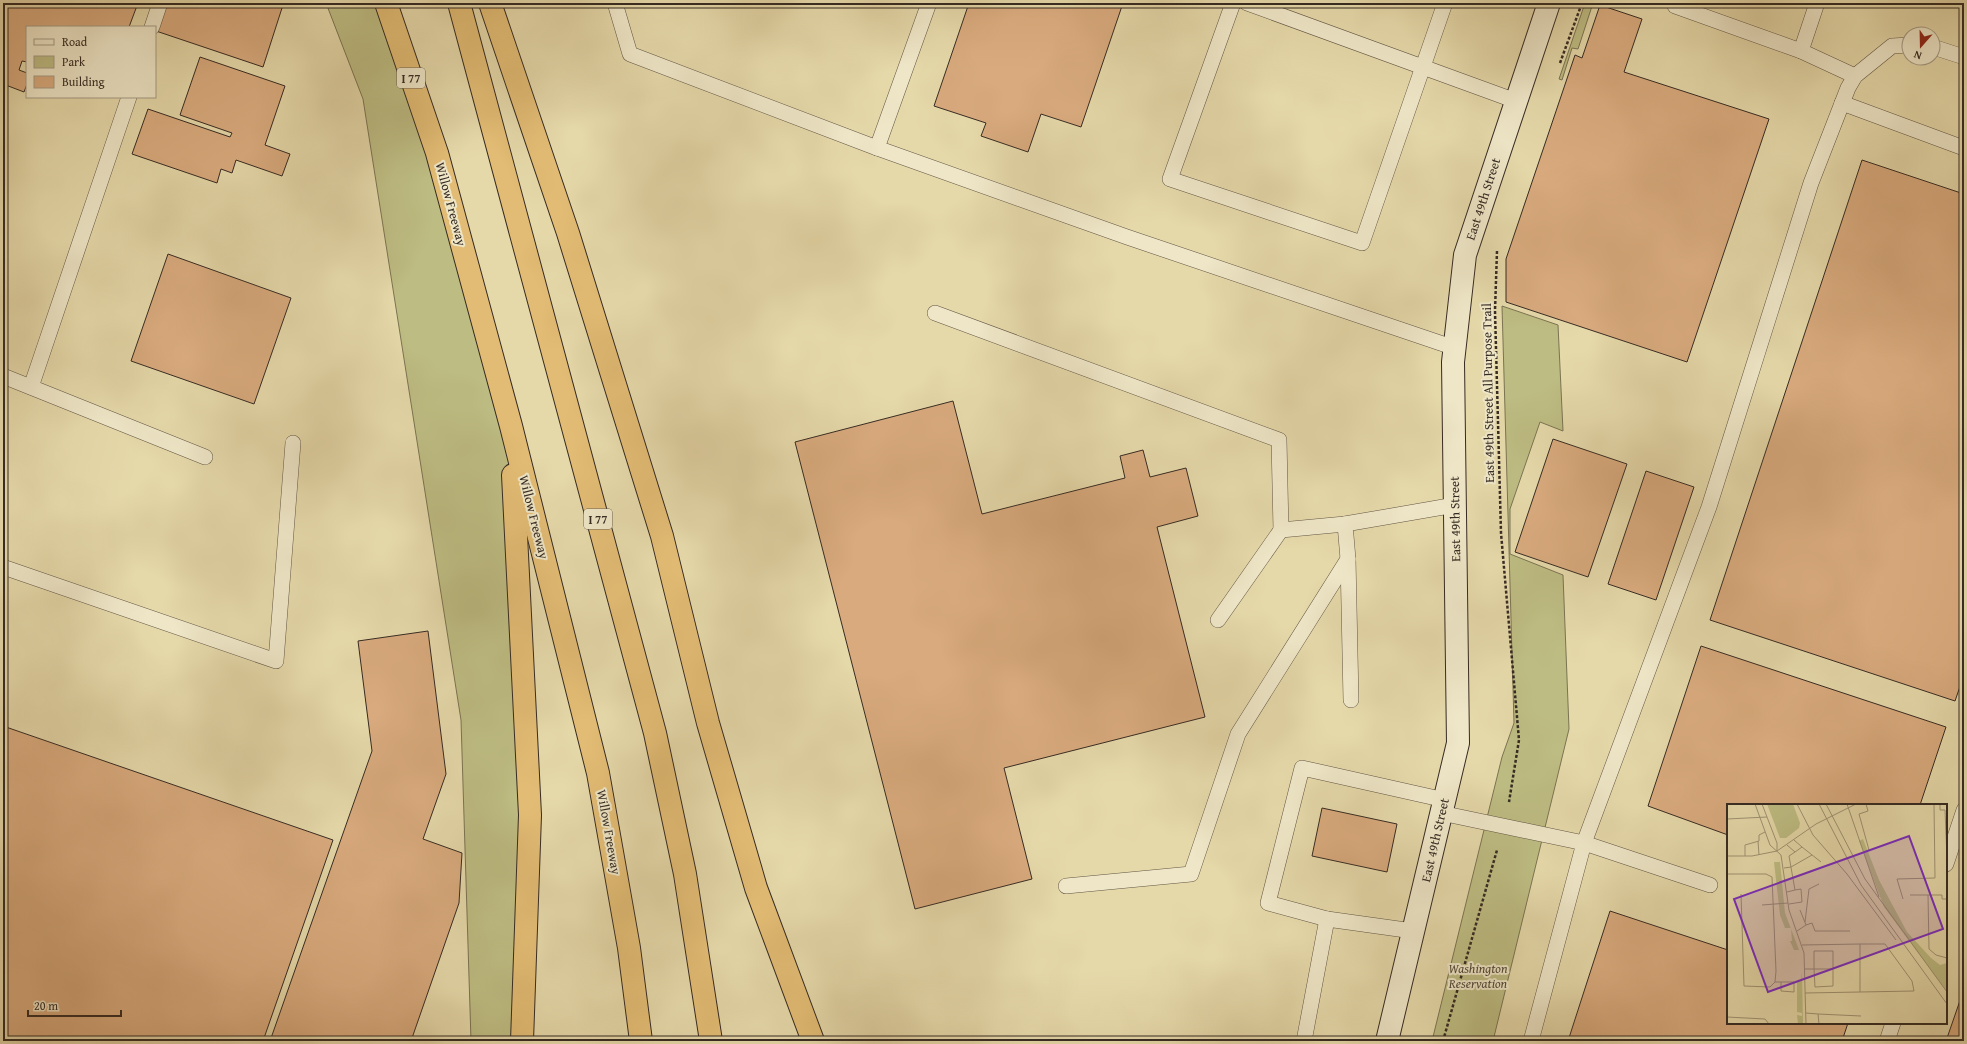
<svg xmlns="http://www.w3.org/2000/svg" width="1967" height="1044" font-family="'Gentium Book Plus',serif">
	<rect width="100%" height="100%" fill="#e5d8a9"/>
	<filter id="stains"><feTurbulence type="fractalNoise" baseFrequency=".005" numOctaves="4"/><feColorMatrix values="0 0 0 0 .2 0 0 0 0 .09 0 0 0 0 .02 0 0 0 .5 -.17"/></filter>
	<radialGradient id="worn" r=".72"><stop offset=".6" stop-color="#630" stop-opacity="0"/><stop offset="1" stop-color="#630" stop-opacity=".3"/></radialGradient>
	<!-- green -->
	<g fill="#bdbc82" stroke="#7a7452">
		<polygon points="326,3 386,3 511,426 530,815 522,1041 471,1041 461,720 363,99"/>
		<polygon points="1585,3 1593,3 1578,49 1572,48 1562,80 1559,79"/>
		<polygon points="1502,306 1558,325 1563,431 1540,422 1510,509 1510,554 1563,575 1569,729 1493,1041 1432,1041 1502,757 1514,723"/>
	</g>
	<!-- building -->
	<g fill="#d8aa7d" stroke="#362b23">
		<polygon points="3,3 138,3 129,27 27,27 27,62 22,61 19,70 27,73 27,84 24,92 3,84"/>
		<polygon points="165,3 267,3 282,8 263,67 156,31"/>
		<polygon points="969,3 1123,3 1081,127 1041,114 1028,152 981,136 986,123 934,106"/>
		<polygon points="1600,5 1642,19 1624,72 1769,119 1687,362 1506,302 1506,259 1575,55 1582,58"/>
		<polygon points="200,57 285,86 265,145 290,154 282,176 236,160 232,173 221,169 217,183 132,154 148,109 230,137 232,133 180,115"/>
		<polygon points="1862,160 1964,194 1964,675 1955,701 1710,620"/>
		<polygon points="168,254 291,298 254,404 131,361"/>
		<polygon points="953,401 982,514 1125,478 1120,456 1143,450 1150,477 1186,468 1198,516 1157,527 1205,717 1004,768 1032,879 915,909 795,442"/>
		<polygon points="1553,439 1627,464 1588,577 1515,552"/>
		<polygon points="1646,471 1694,487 1656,600 1608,584"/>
		<polygon points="428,631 446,774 423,839 462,853 459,903 411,1041 270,1041 372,751 358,641"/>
		<polygon points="1701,646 1946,727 1920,805 1728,805 1728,835 1648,806"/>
		<polygon points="3,726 333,840 263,1041 3,1041"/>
		<polygon points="1322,808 1397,824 1387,872 1312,856"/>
		<polygon points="1610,911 1728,950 1728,1023 1848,1023 1842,1041 1568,1041"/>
		<polygon points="1964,989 1964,1041 1946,1041"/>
	</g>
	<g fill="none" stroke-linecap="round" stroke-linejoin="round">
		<defs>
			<g id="lane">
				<polyline points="615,3 630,54 877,148"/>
				<polyline points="929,3 877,148 1127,237 1455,348"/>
				<polyline points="1233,3 1170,179 1362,243 1445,3"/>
				<polyline points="1247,3 1516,101"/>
				<polyline points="1676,3 1675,6 1801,51 1855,76"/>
				<polyline points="152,27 160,3"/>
				<polyline points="1933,47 1964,57"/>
				<polyline points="1801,51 1817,3"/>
				<polyline points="1842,103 1961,147"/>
				<polyline points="935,313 1279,440 1281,530 1345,524"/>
				<polyline points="3,376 205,457"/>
				<polyline points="31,387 129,97"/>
				<polyline points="3,567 276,661 293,443"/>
				<polyline points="1218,620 1281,530"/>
				<polyline points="1351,700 1348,559 1345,524 1455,505"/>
				<polyline points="1441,813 1584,843 1710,885"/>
				<polyline points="1946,864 1964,810"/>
				<polyline points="1066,886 1191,874 1238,734 1348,559"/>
				<polyline points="1327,919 1268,903 1302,768 1445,800"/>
				<polyline points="1304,1041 1327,919 1413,931"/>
				<polyline points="1531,1041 1584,843 1709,507 1811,183 1848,88 1855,76 1892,46 1909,45"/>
				<polyline points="1887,1041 1893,1023"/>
			</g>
			<polyline id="secondary" points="1387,1041 1458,743 1453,362 1465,255 1549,3"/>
			<g id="highway">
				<polyline points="386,3 437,153 511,426 598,773 629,948 641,1041"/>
				<polyline points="459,3 655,733 685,874 711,1041"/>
				<polyline points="490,3 568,233 662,536 708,723 756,888 813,1041"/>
				<polyline points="513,475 530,815 522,1041"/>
			</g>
		</defs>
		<!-- lane casing -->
		<use href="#lane" stroke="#625644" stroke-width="16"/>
		<!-- secondary casing -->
		<use href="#secondary" stroke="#362b23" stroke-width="24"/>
		<!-- highway casing -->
		<use href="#highway" stroke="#362b23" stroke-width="24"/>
		<!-- path -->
		<g stroke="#362b23" stroke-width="2.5" stroke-dasharray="3 2" stroke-linecap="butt">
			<polyline points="1560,63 1582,3"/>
			<polyline points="1497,251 1495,311 1501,533 1519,740 1509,802"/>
			<polyline points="1443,1041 1497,850"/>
		</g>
		<!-- lane -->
		<use href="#lane" stroke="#eee6c7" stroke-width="15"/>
		<!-- secondary -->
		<use href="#secondary" stroke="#eee6c7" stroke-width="22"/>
		<!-- highway -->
		<use href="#highway" stroke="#e2bc74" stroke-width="22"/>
	</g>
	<g text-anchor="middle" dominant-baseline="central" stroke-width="4" stroke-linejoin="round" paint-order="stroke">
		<!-- shield labels -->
		<g fill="#eee6c7" stroke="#6d6354" stroke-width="1">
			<rect x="397" y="68" width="28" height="20" rx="3"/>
			<rect x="584" y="509" width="28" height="20" rx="3"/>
		</g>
		<g font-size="12" font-weight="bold" fill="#362b23">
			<text x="411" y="78">I 77</text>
			<text x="598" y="519">I 77</text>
		</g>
		<!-- street labels -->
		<g font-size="13" fill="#362b23" stroke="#eee6c7">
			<text transform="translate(1483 199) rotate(-72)">East 49th Street</text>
			<text transform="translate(451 204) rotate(75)">Willow Freeway</text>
			<text transform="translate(1488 393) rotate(-91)">East 49th Street All Purpose Trail</text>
			<text transform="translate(534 517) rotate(76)">Willow Freeway</text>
			<text transform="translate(1455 519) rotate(-91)">East 49th Street</text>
			<text transform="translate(609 832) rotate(80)">Willow Freeway</text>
			<text transform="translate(1435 840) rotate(-77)">East 49th Street</text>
		</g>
		<!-- park labels -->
		<g font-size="13" font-style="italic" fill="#514836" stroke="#eee6c7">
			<text x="1478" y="968">Washington<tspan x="1478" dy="15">Reservation</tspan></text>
		</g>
	</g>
	<!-- overview -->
	<g transform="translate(1727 804)">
		<rect width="220" height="220" fill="#e5d8a9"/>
		<path d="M40,0H66L73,19L72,24L59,34H53ZM136,35L152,76L180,128L204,154L213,161L220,159V188L157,103L132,37ZM47,58H53L58,109L72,146H67L63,137H65L64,124H58L53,111ZM75,168L76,220H71L70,211L75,212V209L70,208V177H74Z" fill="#bdbc82"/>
		<path fill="none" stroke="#9f9373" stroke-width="1" d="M28,0L43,41L54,51L62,106L77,149L79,220M35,0L50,39V47M70,0L86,31L120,70L169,136M92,0L134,81L220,200M99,0L138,75L220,188M120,0L152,93M139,0L141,7L132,10L142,46M213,0V6H218L220,54M0,15L40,13M67,36L75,43L68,48M31,37L32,51M75,43L94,58M0,52H25L50,47L89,20L129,0M18,52V41L32,37V31L38,28M57,64L64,63L85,51M0,70H39L45,73L49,167L48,178L43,183L17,182L14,90M60,88L68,86L62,52L68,48L60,41M183,91H215V95H220M201,91L202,145L209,151L220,154M176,95L170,75L208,74L207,0M62,100L75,98L74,85L68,86M35,101L61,99M78,118L82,85L92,80M79,121L85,119L88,127H123M70,127L79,121L73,106M133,140H158L185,177L187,187L133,188M75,141L133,140V188L78,189M78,165H106V147H87V165L88,183L106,182V165M48,178H67V188L54,187V178M79,209L91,210L92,220M91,210L134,212M0,213L38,215L42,220"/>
		<path fill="#7b2cbf" fill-opacity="0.15" stroke="#7b2cbf" stroke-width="2" d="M182,32L216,125L41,188L7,95Z"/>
		<rect width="220" height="220" fill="none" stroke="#362b23" stroke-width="2"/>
	</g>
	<!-- margin -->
	<rect width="1967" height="1044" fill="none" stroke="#e5d8a9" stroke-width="16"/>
	<rect x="4" y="4" width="1959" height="1036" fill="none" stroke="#362b23" stroke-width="2"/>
	<rect x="8" y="8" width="1951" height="1028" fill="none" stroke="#362b23"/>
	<!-- legend -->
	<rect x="26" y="26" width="130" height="72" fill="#eee6c7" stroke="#a49b85"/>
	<rect x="34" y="39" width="20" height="6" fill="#eee6c7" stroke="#a49b85"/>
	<text x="62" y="46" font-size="12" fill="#362b23">Road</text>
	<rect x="34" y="56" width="20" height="12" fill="#bdbc82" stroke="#a49b85"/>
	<text x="62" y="66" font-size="12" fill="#362b23">Park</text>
	<rect x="34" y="76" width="20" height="12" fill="#d8aa7d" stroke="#a49b85"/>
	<text x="62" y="86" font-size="12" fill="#362b23">Building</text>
	<!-- north arrow -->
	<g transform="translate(1921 46) rotate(200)"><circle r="19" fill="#eee6c7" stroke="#a49b85"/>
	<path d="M0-3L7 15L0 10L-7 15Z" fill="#8f2418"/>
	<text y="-6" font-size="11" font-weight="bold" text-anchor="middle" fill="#362b23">N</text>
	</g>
	<!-- scale -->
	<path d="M28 1010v6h93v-6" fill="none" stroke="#362b23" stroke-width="2"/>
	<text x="34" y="1010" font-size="12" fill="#362b23" stroke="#eee6c7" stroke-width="3" paint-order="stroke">20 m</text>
	<rect width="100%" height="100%" filter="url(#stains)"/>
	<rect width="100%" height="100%" fill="url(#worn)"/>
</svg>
